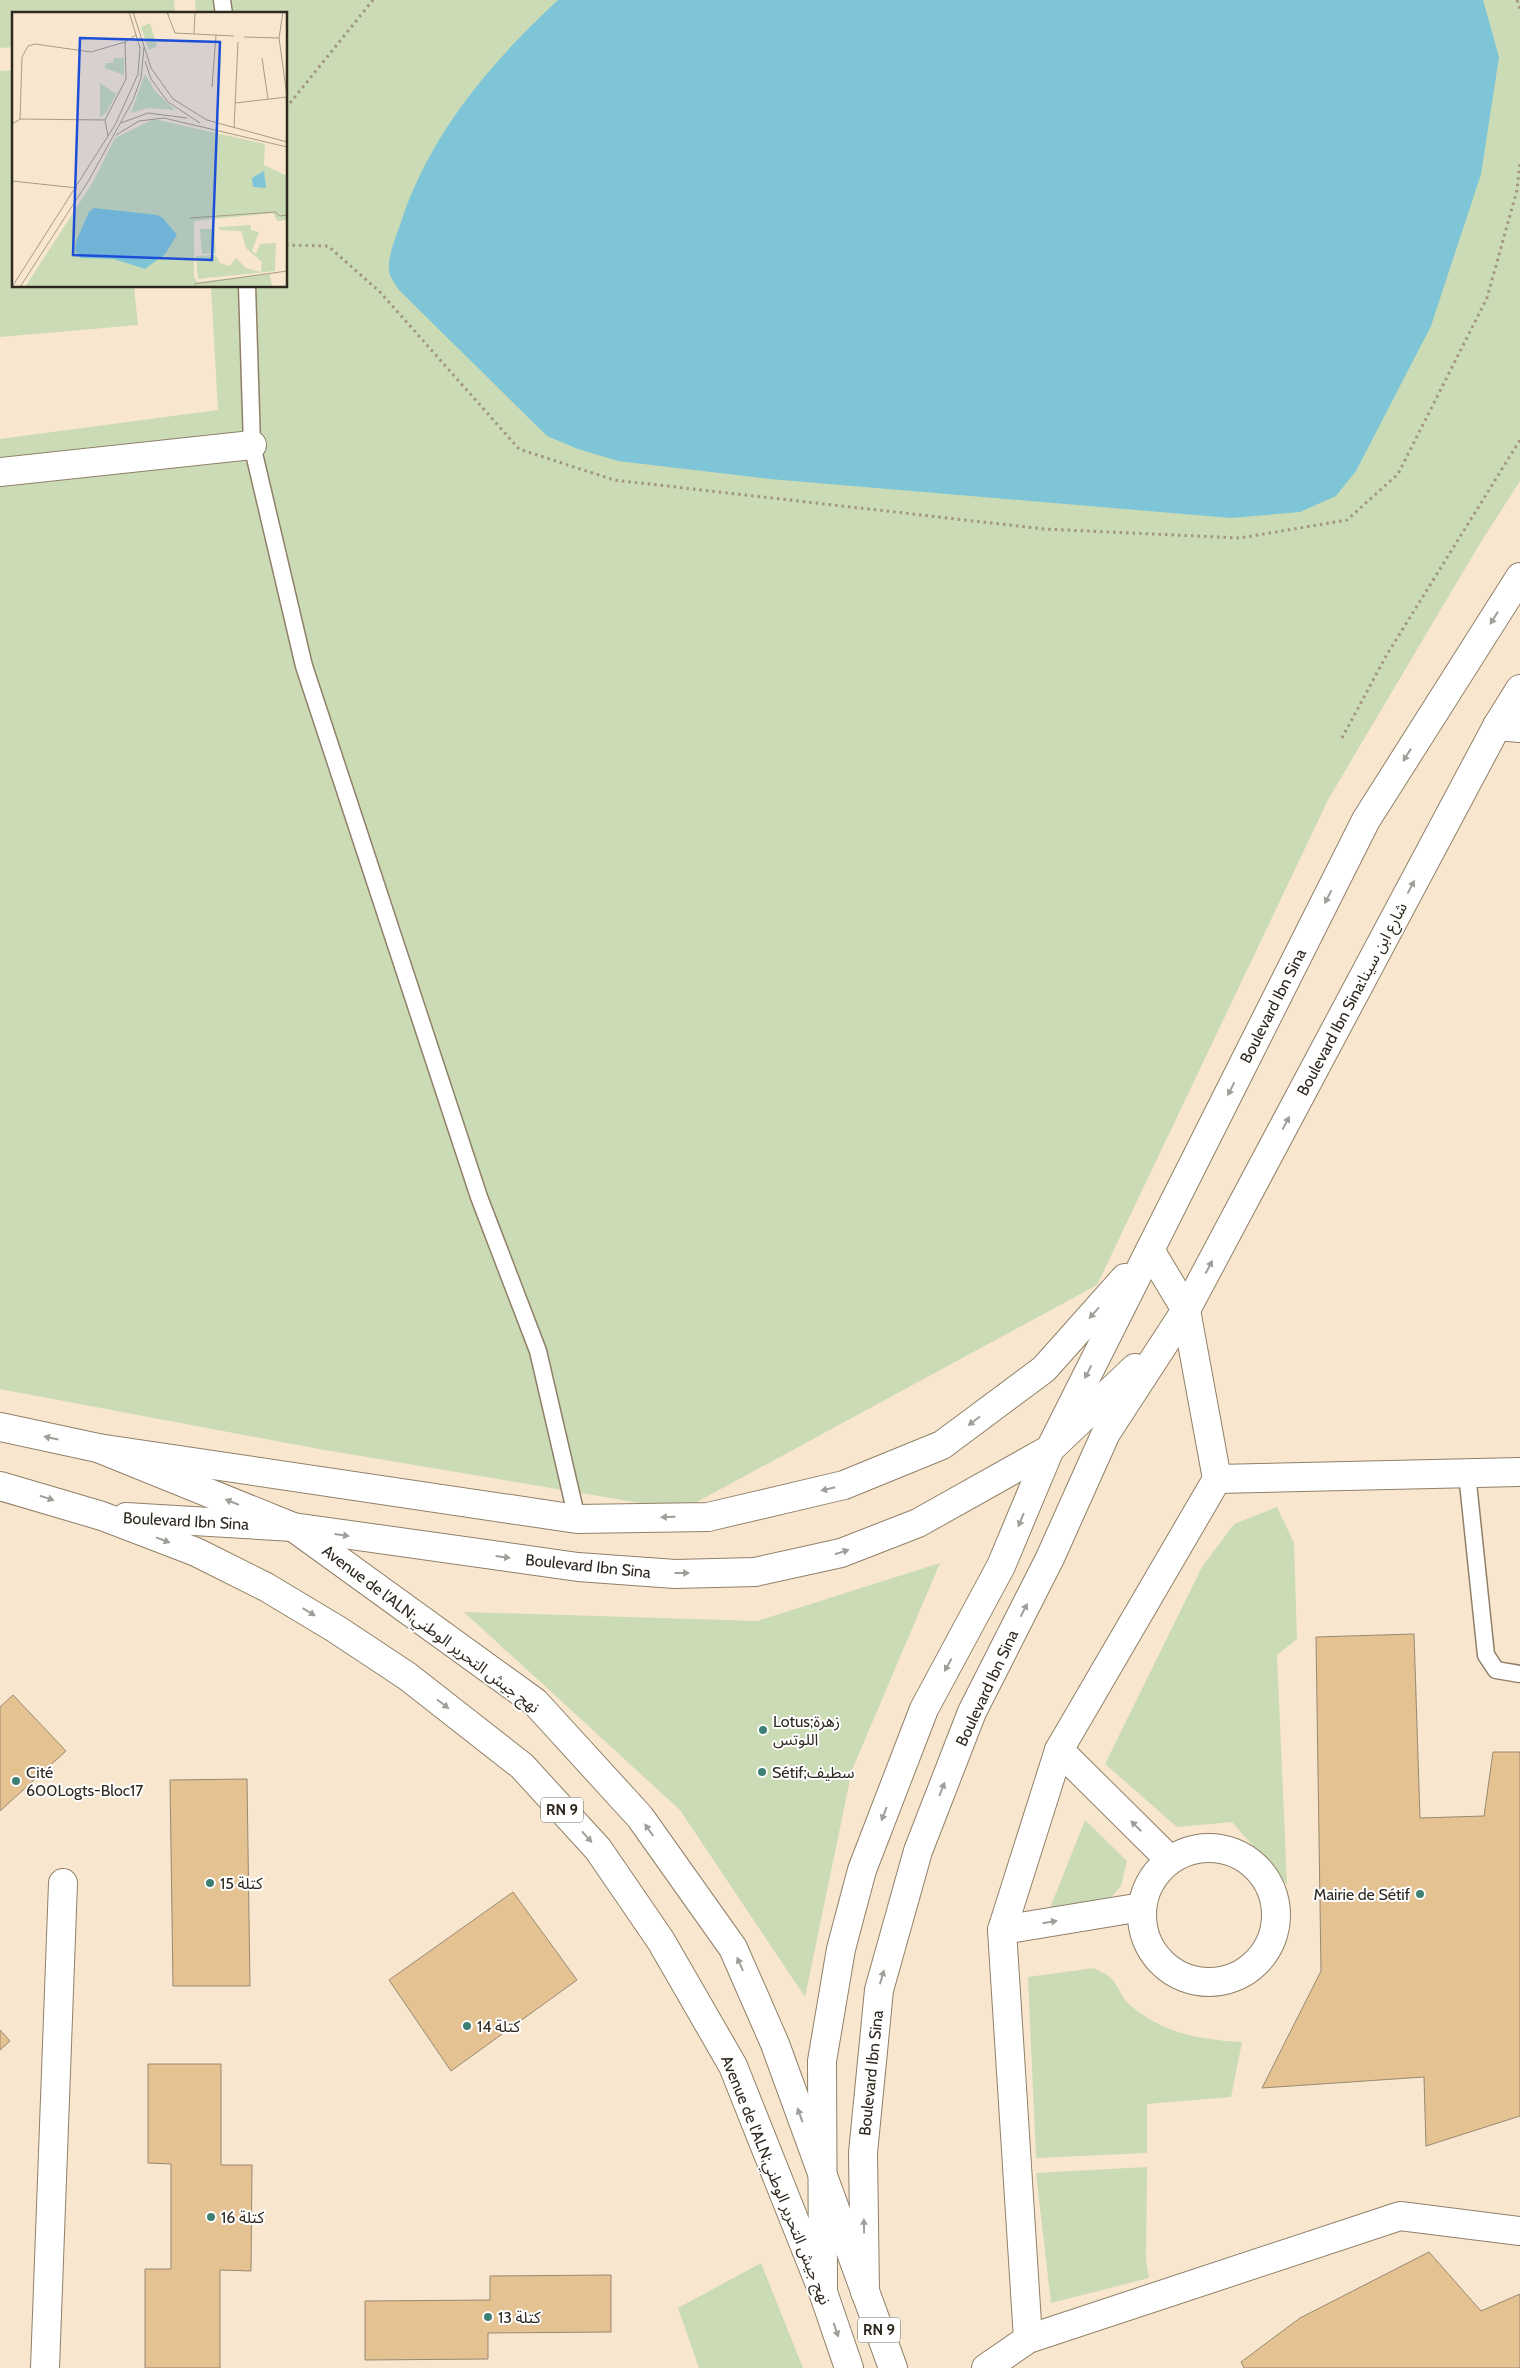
<svg xmlns="http://www.w3.org/2000/svg" width="1520" height="2368" font-family="Cabin,'Noto Sans Arabic',sans-serif">
	<rect width="100%" height="100%" fill="#f8e7ce"/>
	<!-- green -->
	<g fill="#cadbb5">
		<polygon points="0,0 174,0 175,14 14,14 14,47 0,48"/>
		<polygon points="195,0 1520,0 1520,481 1479,545 1329,798 1097,1285 682,1510 319,1449 0,1389 0,439 218,410 211,286 286,286 286,14 196,14"/>
		<polygon points="14,70 14,286 134,286 138,325 0,337 0,71"/>
		<polygon points="1277,1507 1294,1543 1297,1639 1277,1655 1287,1885 1232,1822 1177,1827 1105,1764 1202,1567 1234,1524"/>
		<polygon points="940,1563 852,1770 805,1997 680,1810 464,1612 757,1621"/>
		<polygon points="1085,1820 1127,1861 1121,1886 1107,1902 1048,1913"/>
		<path d="M1094,1968C1099,1971 1107,1974 1111,1978C1118,1985 1121,1996 1128,2003C1160,2033 1201,2040 1242,2042L1231,2097L1147,2104V2153L1036,2158L1028,1977Z"/>
		<polygon points="1147,2167 1146,2259 1149,2278 1051,2303 1036,2173"/>
		<polygon points="761,2263 803,2368 699,2368 678,2308"/>
	</g>
	<!-- water -->
	<path fill="#7ec5d7" d="M558,0H1483L1499,57L1481,174L1431,326L1356,471L1336,496L1300,512L1231,518L770,479L618,461L578,449L547,436L399,290C396,285 389,277 389,270C388,254 396,237 401,222C430,134 490,63 558,0Z"/>
	<!-- building -->
	<g fill="#e4c291" stroke="#998972">
		<polygon points="1414,1634 1420,1818 1484,1816 1493,1752 1520,1752 1520,2116 1426,2146 1424,2077 1262,2088 1321,1971 1316,1637"/>
		<polygon points="13,1695 66,1751 0,1811 0,1707"/>
		<polygon points="247,1779 250,1986 173,1986 170,1780"/>
		<polygon points="513,1892 577,1980 451,2071 389,1980"/>
		<polygon points="0,2030 10,2041 0,2050"/>
		<polygon points="148,2064 221,2064 221,2165 252,2165 251,2271 220,2270 220,2368 145,2368 145,2269 171,2269 171,2164 148,2163"/>
		<polygon points="1429,2252 1481,2311 1520,2294 1520,2368 1244,2368 1241,2362 1300,2318"/>
		<polygon points="611,2275 611,2332 488,2333 488,2359 365,2360 365,2301 490,2300 490,2276"/>
	</g>
	<g fill="none" stroke-linecap="round" stroke-linejoin="round">
		<defs>
			<g id="service">
				<polyline points="222,0 224,14"/>
				<polyline points="247,286 252,445 304,666 479,1197 538,1351 577,1519"/>
				<polyline points="1467,1473 1486,1655 1496,1670 1520,1674"/>
			</g>
			<g id="minor">
				<polyline points="0,472 252,445"/>
				<polyline points="1497,726 1520,728"/>
				<polyline points="1217,1479 1520,1472"/>
				<polyline points="1059,1750 1170,1860"/>
				<circle cx="1209" cy="1915" r="67"/>
				<polyline points="1002,1930 1142,1907"/>
				<polyline points="1028,2339 1002,1930 1059,1750 1217,1479 1186,1310 1150,1250"/>
				<polyline points="45,2368 63,1883"/>
				<polyline points="986,2368 1028,2339 1400,2216 1520,2231"/>
			</g>
			<g id="primary">
				<polyline points="0,1427 98,1448 577,1519 708,1517 844,1485 942,1445 1044,1369 1125,1278"/>
				<polyline points="98,1448 293,1527 535,1702 640,1817 733,1948 775,2044 893,2368"/>
				<polyline points="0,1486 102,1516 196,1552 266,1587 336,1629 407,1676 522,1766 598,1849 661,1941 733,2066 823,2292 849,2368"/>
				<polyline points="126,1517 293,1527 578,1567 675,1574 755,1572 841,1553 918,1523 1050,1449 1135,1368"/>
				<polyline points="823,2292 822,2061 841,1949 862,1870 924,1709 1001,1566 1050,1449 1366,820 1520,577"/>
				<polyline points="865,2292 863,2153 879,1990 918,1851 972,1712 1050,1558 1106,1433 1186,1310 1497,726 1520,689"/>
			</g>
		</defs>
		<!-- service casing -->
		<use href="#service" stroke="#908069" stroke-width="19"/>
		<!-- minor casing -->
		<use href="#minor" stroke="#908069" stroke-width="30"/>
		<!-- primary casing -->
		<use href="#primary" stroke="#908069" stroke-width="30"/>
		<!-- path -->
		<g stroke="#a29583" stroke-width="3" stroke-dasharray="2.5 4" stroke-linecap="butt">
			<polyline points="1517,0 1520,9"/>
			<polyline points="286,108 373,0"/>
			<polyline points="286,245 328,246 380,292 519,449 614,480 1044,529 1240,538 1347,520 1398,474 1487,298 1517,190 1520,162"/>
			<polyline points="1342,738 1386,656 1520,440"/>
		</g>
		<!-- service -->
		<use href="#service" stroke="#fff" stroke-width="16"/>
		<!-- minor -->
		<use href="#minor" stroke="#fff" stroke-width="28"/>
		<!-- primary -->
		<use href="#primary" stroke="#fff" stroke-width="28"/>
	</g>
	<!-- one-way arrows -->
	<defs><path id="oneway-solid" d="M-6-.8H1V-3.2L6.5 0L1 3.2V.8H-6Z" transform="scale(1.25)"/></defs>
	<g fill="#a19e9a">
		<use href="#oneway-solid" transform="translate(1494 618) rotate(122)"/>
		<use href="#oneway-solid" transform="translate(1407 755) rotate(122)"/>
		<use href="#oneway-solid" transform="translate(1411 887) rotate(-62)"/>
		<use href="#oneway-solid" transform="translate(1328 897) rotate(117)"/>
		<use href="#oneway-solid" transform="translate(1231 1089) rotate(117)"/>
		<use href="#oneway-solid" transform="translate(1286 1123) rotate(-62)"/>
		<use href="#oneway-solid" transform="translate(1209 1267) rotate(-62)"/>
		<use href="#oneway-solid" transform="translate(1094 1313) rotate(132)"/>
		<use href="#oneway-solid" transform="translate(1088 1372) rotate(117)"/>
		<use href="#oneway-solid" transform="translate(974 1421) rotate(143)"/>
		<use href="#oneway-solid" transform="translate(51 1438) rotate(-168)"/>
		<use href="#oneway-solid" transform="translate(828 1489) rotate(167)"/>
		<use href="#oneway-solid" transform="translate(47 1498) rotate(17)"/>
		<use href="#oneway-solid" transform="translate(232 1502) rotate(-158)"/>
		<use href="#oneway-solid" transform="translate(668 1517) rotate(179)"/>
		<use href="#oneway-solid" transform="translate(1021 1520) rotate(112)"/>
		<use href="#oneway-solid" transform="translate(342 1535) rotate(8)"/>
		<use href="#oneway-solid" transform="translate(163 1540) rotate(21)"/>
		<use href="#oneway-solid" transform="translate(842 1552) rotate(-18)"/>
		<use href="#oneway-solid" transform="translate(503 1557) rotate(8)"/>
		<use href="#oneway-solid" transform="translate(682 1573)"/>
		<use href="#oneway-solid" transform="translate(1024 1610) rotate(-63)"/>
		<use href="#oneway-solid" transform="translate(309 1612) rotate(31)"/>
		<use href="#oneway-solid" transform="translate(948 1665) rotate(119)"/>
		<use href="#oneway-solid" transform="translate(443 1704) rotate(37)"/>
		<use href="#oneway-solid" transform="translate(942 1789) rotate(-69)"/>
		<use href="#oneway-solid" transform="translate(884 1814) rotate(111)"/>
		<use href="#oneway-solid" transform="translate(1136 1826) rotate(-135)"/>
		<use href="#oneway-solid" transform="translate(649 1830) rotate(-125)"/>
		<use href="#oneway-solid" transform="translate(587 1837) rotate(48)"/>
		<use href="#oneway-solid" transform="translate(1050 1922) rotate(-9)"/>
		<use href="#oneway-solid" transform="translate(740 1964) rotate(-114)"/>
		<use href="#oneway-solid" transform="translate(882 1977) rotate(-74)"/>
		<use href="#oneway-solid" transform="translate(800 2115) rotate(-110)"/>
		<use href="#oneway-solid" transform="translate(864 2226) rotate(-91)"/>
		<use href="#oneway-solid" transform="translate(836 2330) rotate(71)"/>
	</g>
	<!-- markers -->
	<g fill="#3e8174" stroke="#fff" stroke-width="2">
		<circle cx="763" cy="1730" r="5"/>
		<circle cx="762" cy="1772" r="5"/>
		<circle cx="16" cy="1781" r="5"/>
		<circle cx="210" cy="1883" r="5"/>
		<circle cx="1420" cy="1894" r="5"/>
		<circle cx="467" cy="2026" r="5"/>
		<circle cx="211" cy="2217" r="5"/>
		<circle cx="488" cy="2317" r="5"/>
	</g>
	<g text-anchor="middle" dominant-baseline="central" stroke-width="4" stroke-linejoin="round" paint-order="stroke">
		<!-- shield labels -->
		<g fill="#fff" stroke="#6d6862" stroke-width="1">
			<rect x="541" y="1797.5" width="42" height="25" rx="4"/>
			<rect x="858" y="2317.5" width="42" height="25" rx="4"/>
		</g>
		<g font-size="15" font-weight="bold" fill="#2e281e">
			<text x="562" y="1810">RN 9</text>
			<text x="879" y="2330">RN 9</text>
		</g>
		<!-- street labels -->
		<g font-size="16" fill="#2e281e" stroke="#fff">
			<text transform="translate(1352 999) rotate(-62)">Boulevard Ibn Sina:شارع ابن سينا</text>
			<text transform="translate(1273 1006) rotate(-63)">Boulevard Ibn Sina</text>
			<text transform="translate(186 1521) rotate(3)">Boulevard Ibn Sina</text>
			<text transform="translate(588 1566) rotate(6)">Boulevard Ibn Sina</text>
			<text transform="translate(431 1629) rotate(37)">Avenue de l'ALN;نهج جيش التحرير الوطني</text>
			<text transform="translate(987 1688) rotate(-65)">Boulevard Ibn Sina</text>
			<text transform="translate(871 2073) rotate(-84)">Boulevard Ibn Sina</text>
			<text transform="translate(776 2180) rotate(68)">Avenue de l'ALN;نهج جيش التحرير الوطني</text>
		</g>
		<!-- poi labels -->
		<g font-size="16" fill="#2e281e" stroke="#fff" text-anchor="start">
			<text x="773" y="1721">Lotus;زهرة<tspan x="773" dy="18">اللوتس</tspan></text>
			<text x="26" y="1772">Cité<tspan x="26" dy="18">600Logts-Bloc17</tspan></text>
			<text x="772" y="1772">Sétif;سطيف</text>
			<text x="220" y="1883">كتلة 15</text>
			<text x="1410" y="1894" text-anchor="end">Mairie de Sétif</text>
			<text x="477" y="2026">كتلة 14</text>
			<text x="221" y="2217">كتلة 16</text>
			<text x="498" y="2317">كتلة 13</text>
		</g>
	</g>
	<!-- overview -->
	<g transform="translate(12 12)">
		<rect width="275" height="275" fill="#f8e7ce"/>
		<path d="M138,11L145,34L137,38L129,15ZM102,46H112V63L93,56L94,51H101ZM133,62L143,79L163,98L136,96L119,101ZM88,71L104,82L95,100L88,105ZM142,107L253,132L252,153L275,164V208L265,209L261,201L182,209V266L186,270L258,262L260,275H13L81,170L103,126ZM239,213V218L247,220L240,239L244,242L248,232L264,231L263,259L186,267L184,244L204,243L208,251L218,254L224,246L234,256L249,260L250,250L234,236L229,219L207,218V215ZM188,217H202L204,241L190,242Z" fill="#cadbb5"/>
		<path d="M252,159L254,176L241,175L240,166ZM82,196L145,203L151,206L165,223L153,242L133,257L102,247L68,246L63,238L65,227L77,200Z" fill="#7ec5d7"/>
		<path fill="none" stroke="#a79b88" stroke-width="1" d="M117,0L128,36M121,0L139,56L161,87L195,108L275,130M155,0L163,21L222,24M271,0L267,26L275,84M182,22L183,0M232,25L267,26M250,46L256,87M133,49L139,67L156,90L188,111M200,75L204,23M223,91L275,85M8,107L10,45L16,34L23,32L79,40L113,30L124,23M109,111L136,101L175,106M0,112L8,107L93,108M222,116L226,30M104,123L127,109L152,106L275,135M96,124L93,108L114,67L113,30M0,169L65,176M178,206L263,200L268,204L275,203M182,272L275,259M0,275L103,113L126,62L128,35M8,275L77,168L121,88L129,66L132,35"/>
		<path fill="#1d4ed8" fill-opacity="0.15" stroke="#1d4ed8" stroke-width="2.5" d="M68,26L208,30L200,248L61,243Z"/>
		<rect width="275" height="275" fill="none" stroke="#2e281e" stroke-width="2.5"/>
	</g>
</svg>
